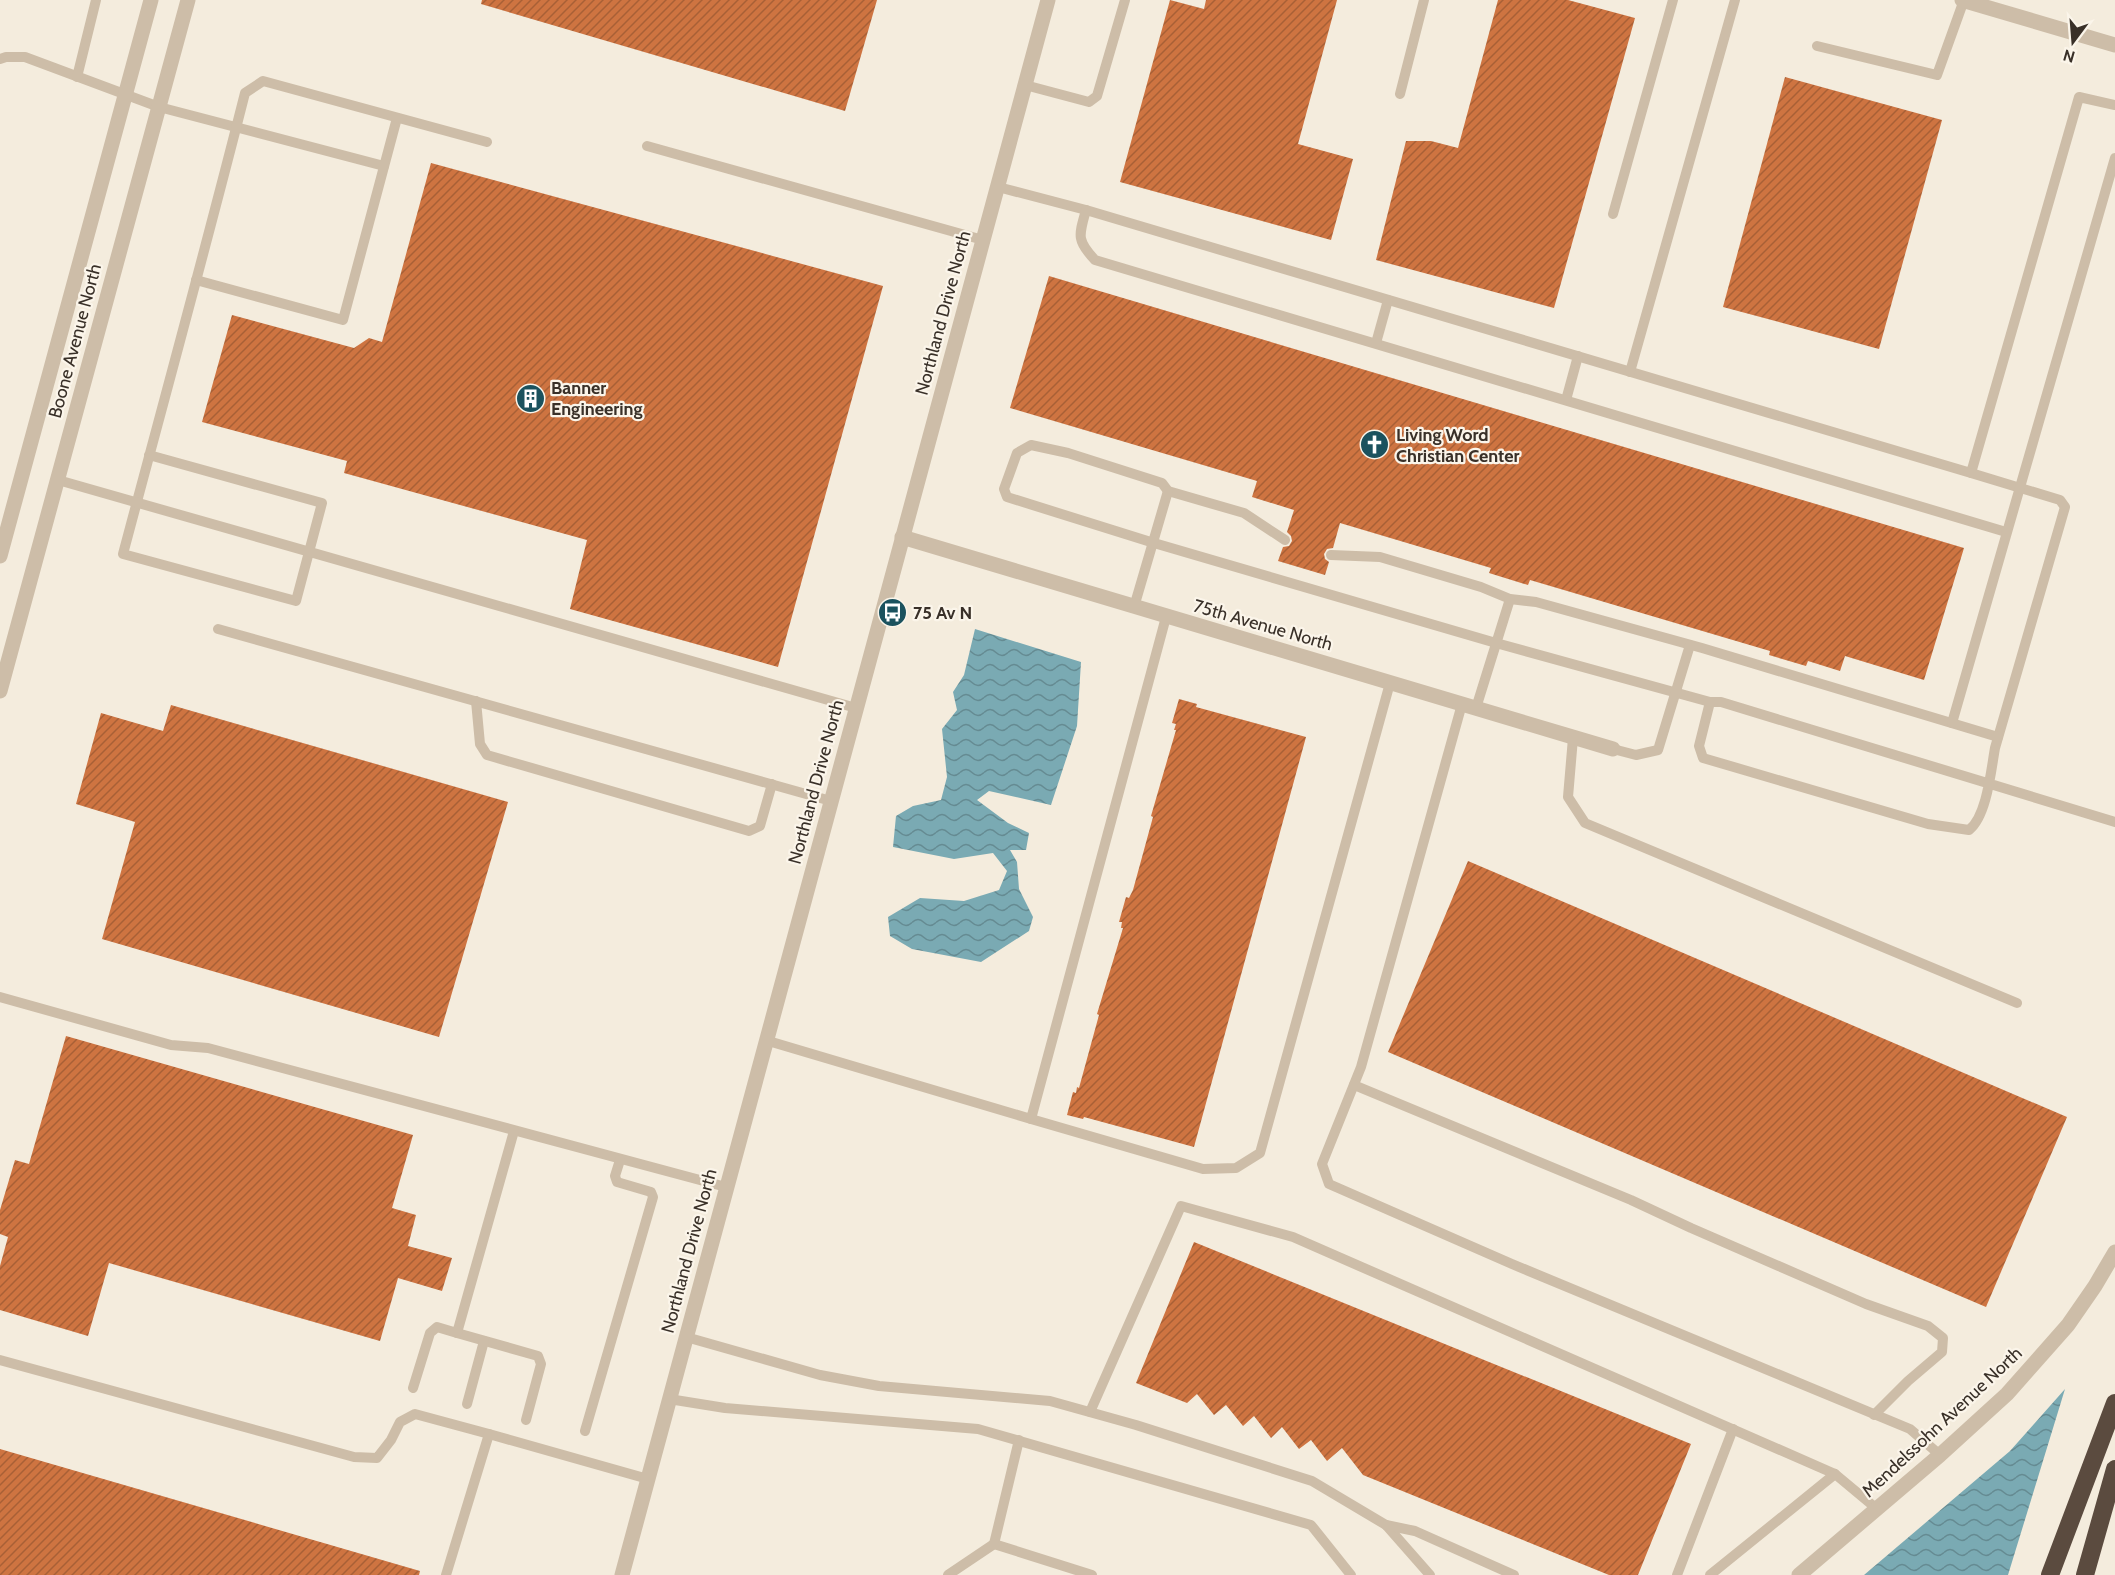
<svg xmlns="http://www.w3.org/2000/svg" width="2115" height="1575" font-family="Cabin,sans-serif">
	<defs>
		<pattern id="water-waves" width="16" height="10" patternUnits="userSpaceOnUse" patternTransform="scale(1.5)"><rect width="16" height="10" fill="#7aaab3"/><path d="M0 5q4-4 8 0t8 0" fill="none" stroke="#658b92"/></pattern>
		<pattern id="building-hatch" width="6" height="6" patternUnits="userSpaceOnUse" patternTransform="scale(1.5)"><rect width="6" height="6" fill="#ce7441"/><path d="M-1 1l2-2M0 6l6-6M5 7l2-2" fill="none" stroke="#a86036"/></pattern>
	</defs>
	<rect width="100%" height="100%" fill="#f4ecdd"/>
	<!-- water -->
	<g fill="url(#water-waves)">
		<polygon points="975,629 1081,662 1077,726 1051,805 989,791 977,800 1008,823 1029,833 1026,850 1010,850 1017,862 1019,889 1033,917 1029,931 981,962 912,949 890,936 888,917 920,898 964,901 999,890 1007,871 993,853 954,859 893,847 896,816 913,806 941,800 947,777 942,729 957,710 953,692 964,675"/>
		<polygon points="2065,1389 2008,1575 1864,1575 2010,1451"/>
	</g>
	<!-- building -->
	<g fill="url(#building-hatch)">
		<polygon points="482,0 877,0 845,111 481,4"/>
		<polygon points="1170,0 1204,9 1206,0 1337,0 1298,144 1353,159 1331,240 1120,182"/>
		<polygon points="1498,0 1568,0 1635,18 1554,308 1376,260 1406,141 1431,141 1458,148"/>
		<polygon points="1785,77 1942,120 1879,349 1723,307"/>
		<polygon points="431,163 883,286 778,667 570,609 587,540 344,473 347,461 202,422 232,315 354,348 369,338 382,342"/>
		<polygon points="1049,276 1964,548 1924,680 1845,656 1840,671 1808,661 1806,666 1769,655 1770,651 1530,580 1528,585 1489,573 1491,568 1340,523 1333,548 1327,549 1324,554 1325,559 1329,562 1325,575 1278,561 1283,547 1289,546 1292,541 1291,536 1287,532 1294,510 1252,497 1257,481 1010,408"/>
		<polygon points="1179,699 1197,704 1196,707 1306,737 1194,1147 1084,1117 1083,1119 1067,1115 1073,1092 1076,1093 1077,1087 1079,1088 1099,1015 1097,1014 1123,928 1121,928 1122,922 1119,922 1126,897 1129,898 1133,890 1153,817 1151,816 1176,730 1174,730 1176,724 1172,723"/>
		<polygon points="171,705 508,802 439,1037 102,939 135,822 76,804 101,713 163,731"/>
		<polygon points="1468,861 2067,1117 1986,1307 1388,1052"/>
		<polygon points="66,1036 413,1135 392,1208 416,1215 408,1246 452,1258 442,1291 398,1278 380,1341 109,1263 88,1336 0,1310 0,1266 8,1237 0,1234 0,1210 15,1160 29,1164"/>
		<polygon points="1194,1242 1691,1444 1638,1575 1609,1575 1363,1475 1342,1448 1327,1461 1311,1440 1299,1449 1282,1427 1271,1438 1254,1416 1243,1426 1226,1405 1214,1415 1197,1394 1187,1403 1136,1383"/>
		<polygon points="0,1449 420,1571 419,1575 0,1575"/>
	</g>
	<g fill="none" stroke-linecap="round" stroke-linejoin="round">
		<!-- service -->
		<g stroke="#cdbda8" stroke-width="10">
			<polyline points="1817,46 1937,75 1964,0"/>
			<polyline points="0,59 6,57 25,57 159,107 384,166"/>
			<polyline points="77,77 96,0"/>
			<polyline points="1025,85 1089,102 1097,96 1125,0"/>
			<polyline points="1400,94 1424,0"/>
			<polyline points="647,146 983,240"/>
			<polyline points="998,187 1086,210 1971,473 2079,97 2115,105"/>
			<path d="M1086,210C1079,235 1076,240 1095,260L2006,532"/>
			<polyline points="1613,214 1673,0"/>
			<polyline points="196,280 343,320 397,118"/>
			<polyline points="1376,343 1388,300"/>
			<polyline points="1630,372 1735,0"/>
			<polyline points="1566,400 1578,356"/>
			<path d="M149,455L322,503L296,601L123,554C164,400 206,247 245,93L263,81L487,142"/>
			<path d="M1971,473L2060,500L2065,507L1995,748C1991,770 1987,816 1969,830L1928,824L1703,758L1699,746L1710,702H1721L2115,822"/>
			<polyline points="58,480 856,708"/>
			<polyline points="1285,540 1244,513 1168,491 1162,483 1068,453 1031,445 1017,453 1004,489 1007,497 1154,543 1496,643 1710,702"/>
			<polyline points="1331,555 1380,557 1481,587 1510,599 1536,602 1702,648 1998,737"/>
			<polyline points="1134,607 1168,491"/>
			<polyline points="218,629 831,801"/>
			<polyline points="476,701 480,744 487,755 749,831 760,826 772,784"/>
			<polyline points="1462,704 1361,1067 1322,1164 1329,1184 1512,1264 1910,1429 1940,1455"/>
			<polyline points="1476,708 1510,599"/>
			<polyline points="1952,723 2115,158"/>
			<polyline points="1573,738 1568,797 1585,823 2017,1003"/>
			<polyline points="1613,749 1636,755 1658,750 1690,645"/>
			<polyline points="0,997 171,1045 208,1048 726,1187"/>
			<polyline points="765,1040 1031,1119 1166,617"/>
			<polyline points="1354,1085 1631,1200 1691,1228 1866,1304 1928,1326 1943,1338 1942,1352 1908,1381 1874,1415"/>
			<polyline points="1031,1119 1203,1169 1236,1168 1260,1153 1390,683"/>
			<polyline points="457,1333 538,1356 541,1364 526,1420"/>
			<polyline points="686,1337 820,1375 879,1386 1050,1401 1136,1425 1312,1481 1386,1525 1430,1575"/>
			<polyline points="0,1360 354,1457 377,1458 391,1440 400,1422 415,1414 489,1434"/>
			<polyline points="413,1388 430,1333 437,1327 457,1333 514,1131"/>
			<polyline points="669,1399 725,1408 978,1429 1311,1525 1351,1575"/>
			<polyline points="467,1404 484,1341"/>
			<polyline points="1090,1412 1181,1206 1293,1237 1835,1474"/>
			<polyline points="585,1431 653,1197 651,1192 617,1182 615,1176 620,1160"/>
			<polyline points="1019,1440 994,1544 1092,1575"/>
			<polyline points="1386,1525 1415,1531 1514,1575"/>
			<polyline points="446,1575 489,1434 648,1479"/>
			<polyline points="948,1575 994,1544"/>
			<polyline points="1677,1575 1733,1429"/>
			<polyline points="1710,1575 1835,1474 1877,1509"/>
		</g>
		<!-- minor -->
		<g stroke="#cdbda8" stroke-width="15">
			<polyline points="1962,0 2115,45"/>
			<polyline points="902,537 1613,749"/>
			<polyline points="1799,1575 1940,1455 2007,1394 2068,1325 2095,1286 2115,1252"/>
		</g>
		<!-- tertiary -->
		<g stroke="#cdbda8" stroke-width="15">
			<polyline points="0,556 151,0"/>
			<polyline points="0,691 188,0"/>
			<polyline points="622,1575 1048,0"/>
		</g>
		<!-- motorway -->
		<g stroke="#5b4b3f" stroke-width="18">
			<polyline points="2050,1575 2115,1403"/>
			<polyline points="2085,1575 2115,1469"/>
		</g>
	</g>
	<!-- icons -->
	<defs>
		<symbol id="building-disc" viewBox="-11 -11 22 22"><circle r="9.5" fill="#1b525e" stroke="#fbf5ea"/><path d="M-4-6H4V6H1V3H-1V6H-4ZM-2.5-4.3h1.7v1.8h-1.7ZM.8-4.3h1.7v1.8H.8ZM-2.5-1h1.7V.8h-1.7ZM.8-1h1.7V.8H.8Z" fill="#fff"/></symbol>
		<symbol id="church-disc" viewBox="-11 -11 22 22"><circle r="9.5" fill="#1b525e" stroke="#fbf5ea"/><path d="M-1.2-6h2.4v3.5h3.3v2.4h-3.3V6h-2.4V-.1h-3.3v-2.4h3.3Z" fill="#fff"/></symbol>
		<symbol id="bus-disc" viewBox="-11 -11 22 22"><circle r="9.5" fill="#1b525e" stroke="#fbf5ea"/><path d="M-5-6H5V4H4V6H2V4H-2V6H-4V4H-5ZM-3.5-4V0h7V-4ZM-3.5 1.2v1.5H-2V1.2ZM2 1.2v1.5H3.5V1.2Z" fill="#fff"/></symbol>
	</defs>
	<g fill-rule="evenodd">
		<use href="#building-disc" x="514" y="382" width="33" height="33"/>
		<use href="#church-disc" x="1358" y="428" width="33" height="33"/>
		<use href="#bus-disc" x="876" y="596" width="33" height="33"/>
	</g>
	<g text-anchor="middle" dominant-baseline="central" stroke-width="4.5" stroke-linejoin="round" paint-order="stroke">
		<!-- street labels -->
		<g font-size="18" fill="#393028" stroke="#fbf5ea">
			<text transform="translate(943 313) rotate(-75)">Northland Drive North</text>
			<text transform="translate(75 341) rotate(-75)">Boone Avenue North</text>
			<text transform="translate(1263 625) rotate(16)">75th Avenue North</text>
			<text transform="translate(816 782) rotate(-75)">Northland Drive North</text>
			<text transform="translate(689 1251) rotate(-75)">Northland Drive North</text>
			<text transform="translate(1942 1422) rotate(-43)">Mendelssohn Avenue North</text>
		</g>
		<!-- poi labels -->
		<g font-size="18" font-weight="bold" fill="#393028" stroke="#fbf5ea" text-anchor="start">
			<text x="551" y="388">Banner<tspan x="551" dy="21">Engineering</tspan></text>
			<text x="1396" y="435">Living Word<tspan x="1396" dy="21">Christian Center</tspan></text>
			<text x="913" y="613">75 Av N</text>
		</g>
	</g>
	<!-- north arrow -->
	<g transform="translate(2073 42) rotate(196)" stroke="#fbf5ea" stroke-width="4.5" paint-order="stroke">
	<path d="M0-4.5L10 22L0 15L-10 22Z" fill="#393028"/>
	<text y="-9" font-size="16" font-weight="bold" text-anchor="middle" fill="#393028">N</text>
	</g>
</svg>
